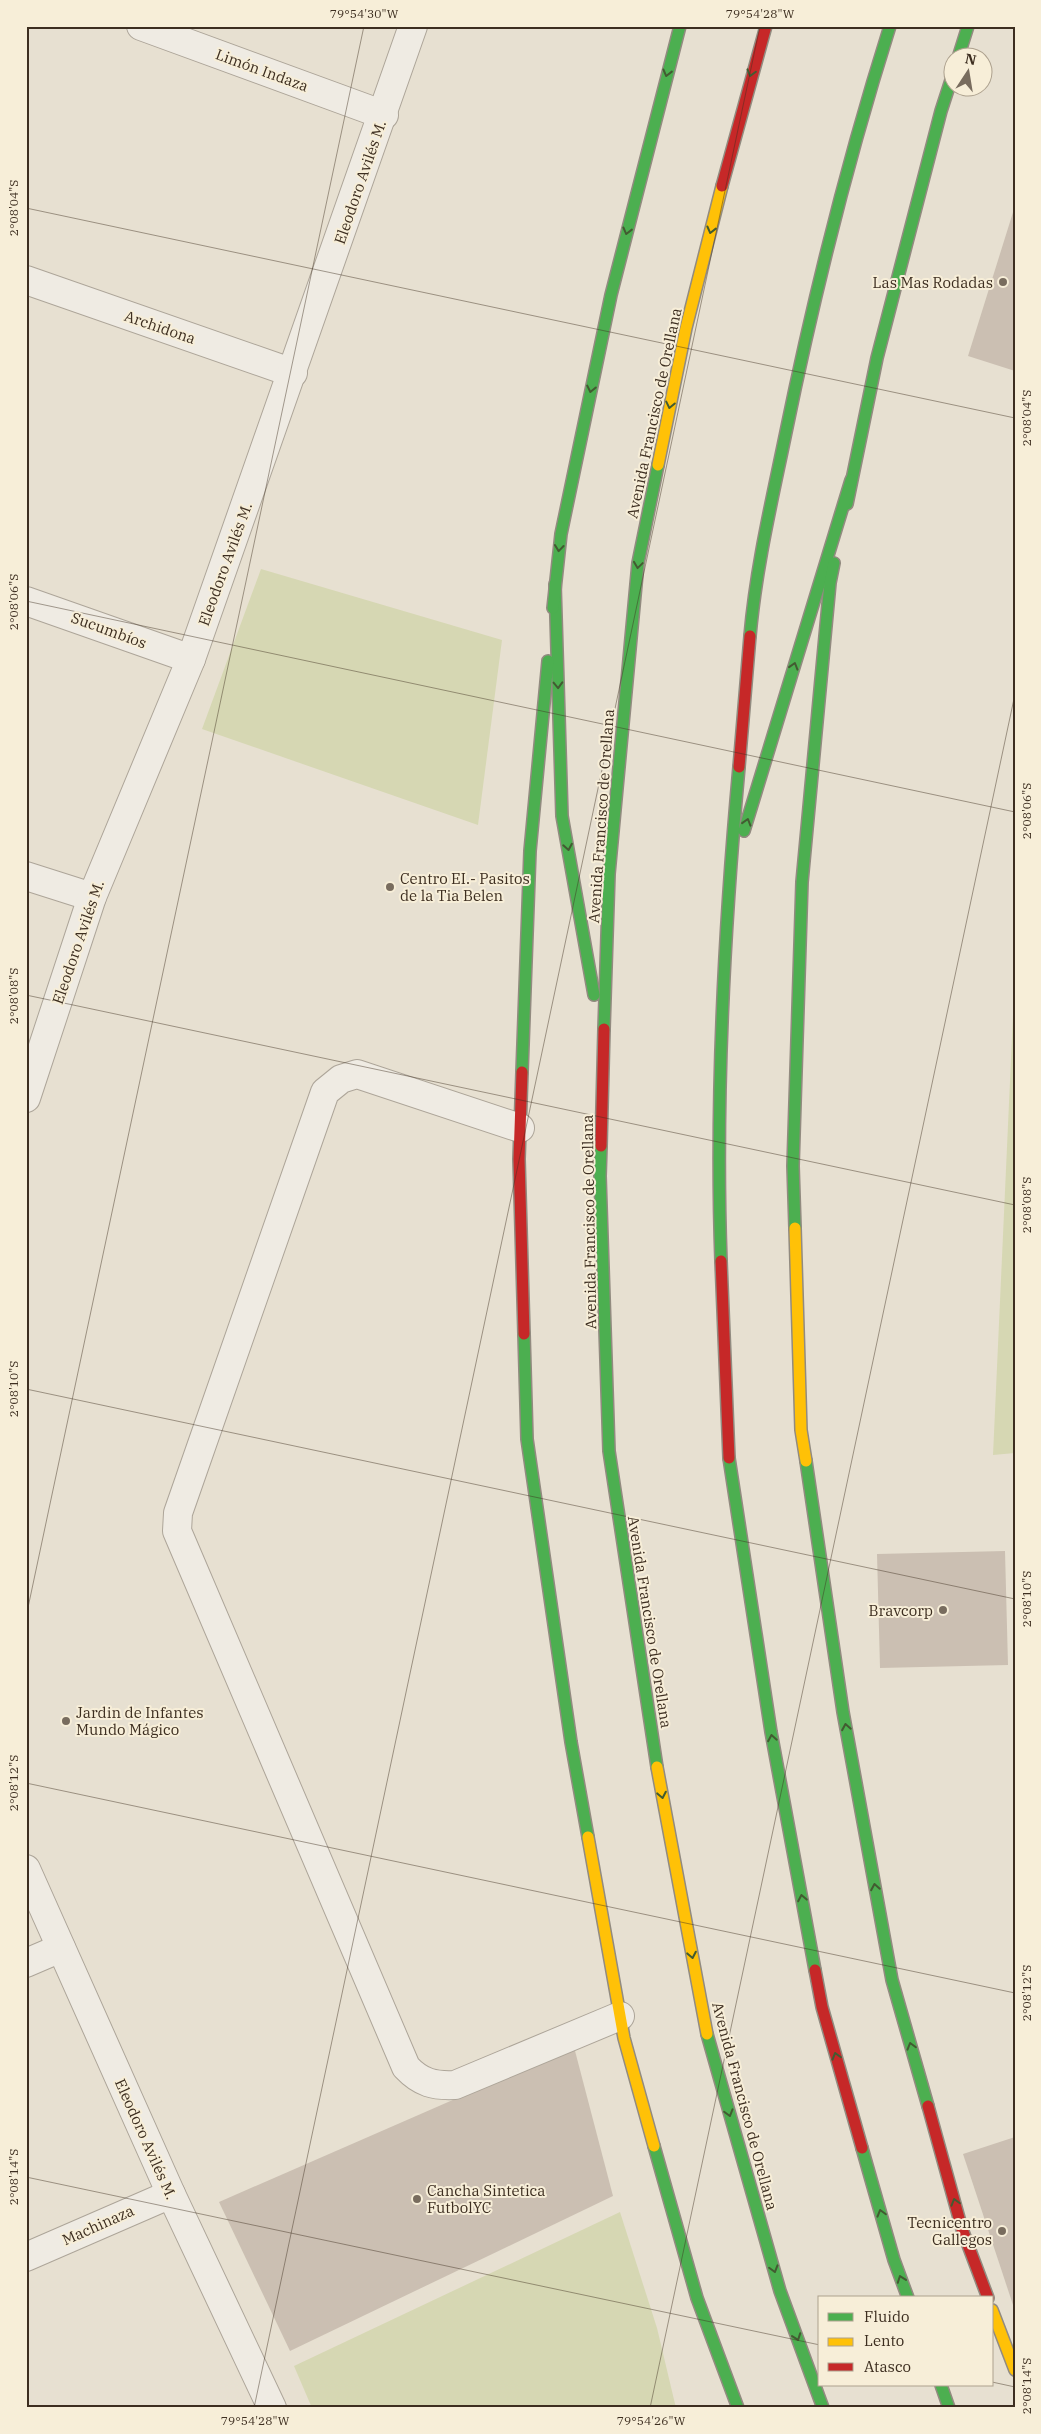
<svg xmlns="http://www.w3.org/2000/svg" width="1041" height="2434" font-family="'IBM Plex Serif',serif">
	<rect width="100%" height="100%" fill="#e7e0d1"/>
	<!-- green -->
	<g fill="#d6d7b3">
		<polygon points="261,569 502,640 478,825 202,729"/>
		<polygon points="1015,971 1015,1453 993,1455"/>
		<polygon points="620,2212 657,2328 676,2408 312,2408 294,2366"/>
	</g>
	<!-- building -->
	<g fill="#cbbfb2">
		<polygon points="1014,209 1015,209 1015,371 968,356"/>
		<polygon points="1005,1551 1008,1665 880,1668 877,1554"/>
		<polygon points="574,2047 613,2196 290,2351 219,2202"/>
		<polygon points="1015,2137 1015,2308 1014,2308 963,2154"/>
	</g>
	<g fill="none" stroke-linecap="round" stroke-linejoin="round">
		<defs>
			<g id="street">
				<polyline points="141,26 384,115"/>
				<polyline points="26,280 293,373"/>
				<polyline points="26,601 191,659"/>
				<polyline points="26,876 92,897"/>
				<polyline points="26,1098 92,897 191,659 413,26"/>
				<path d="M520,1128L357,1074L341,1079L325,1092L178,1513L177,1531L406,2067C421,2083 434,2086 455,2085L620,2016"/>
				<polyline points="26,1869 171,2194 272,2408"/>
				<polyline points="26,1963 61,1948"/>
				<polyline points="26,2257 171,2194"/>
			</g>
			<g id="fast">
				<polyline points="958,58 968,26"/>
				<polyline points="847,504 877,358 941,111 954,71"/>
				<polyline points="555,584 562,816 594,995"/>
				<polyline points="553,608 561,534 611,295 680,26"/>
				<path d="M750,636C756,567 772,500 786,432C814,295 848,159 890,26"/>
				<polyline points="744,831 851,480"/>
				<polyline points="604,1029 609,874 638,563 658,465"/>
				<polyline points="522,1072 530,851 548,661"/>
				<polyline points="601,1146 600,1176 609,1451 657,1767"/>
				<polyline points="795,1228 793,1166 802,882 830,583 834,563"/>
				<path d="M721,1261C715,1096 724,931 739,767"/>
				<polyline points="524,1334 527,1439 571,1742 588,1837"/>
				<polyline points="729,1458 771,1732 815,1970"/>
				<polyline points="806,1461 843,1712 892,1980 928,2106"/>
				<polyline points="707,2034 780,2291 823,2408"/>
				<polyline points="654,2146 697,2298 738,2408"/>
				<polyline points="862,2148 894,2260 908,2298"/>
				<polyline points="941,2385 949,2408"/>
			</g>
			<g id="slow">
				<polyline points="658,465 686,328 722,186"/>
				<polyline points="795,1228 801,1430 806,1461"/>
				<polyline points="657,1767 707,2034"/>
				<polyline points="588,1837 624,2038 654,2146"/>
				<polyline points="992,2310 1015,2370"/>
			</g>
			<g id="jam">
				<polyline points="722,186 766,26"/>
				<polyline points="739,767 750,636"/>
				<polyline points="522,1072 519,1159 524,1334"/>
				<polyline points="601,1146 604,1029"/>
				<polyline points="721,1261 729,1458"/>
				<polyline points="815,1970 822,2007 862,2148"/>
				<polyline points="928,2106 962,2229 988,2298"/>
			</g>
		</defs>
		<!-- street casing -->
		<use href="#street" stroke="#ada599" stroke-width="30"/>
		<!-- fast casing -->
		<use href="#fast" stroke="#928b80" stroke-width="14"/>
		<!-- slow casing -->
		<use href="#slow" stroke="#928b80" stroke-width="14"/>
		<!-- jam casing -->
		<use href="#jam" stroke="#928b80" stroke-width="14"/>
		<!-- street -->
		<use href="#street" stroke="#efebe3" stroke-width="28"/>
		<!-- fast -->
		<use href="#fast" stroke="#4caf50" stroke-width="11"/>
		<!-- slow -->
		<use href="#slow" stroke="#ffc107" stroke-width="11"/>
		<!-- jam -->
		<use href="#jam" stroke="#c62828" stroke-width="11"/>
	</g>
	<!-- one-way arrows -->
	<defs><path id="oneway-chevron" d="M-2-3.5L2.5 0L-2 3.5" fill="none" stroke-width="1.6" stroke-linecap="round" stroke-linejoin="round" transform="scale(1.25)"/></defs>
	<g stroke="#425b31">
		<use href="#oneway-chevron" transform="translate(667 73) rotate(104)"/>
		<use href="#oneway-chevron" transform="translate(751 73) rotate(106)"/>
		<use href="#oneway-chevron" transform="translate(711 230) rotate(104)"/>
		<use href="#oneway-chevron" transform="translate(627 231) rotate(104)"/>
		<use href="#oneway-chevron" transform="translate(591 389) rotate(102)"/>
		<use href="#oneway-chevron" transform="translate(670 405) rotate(102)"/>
		<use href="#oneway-chevron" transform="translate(559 548) rotate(96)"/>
		<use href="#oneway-chevron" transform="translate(638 565) rotate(98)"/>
		<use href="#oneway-chevron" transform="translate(794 666) rotate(-73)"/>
		<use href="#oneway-chevron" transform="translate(558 685) rotate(88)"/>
		<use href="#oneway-chevron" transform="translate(747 822) rotate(-73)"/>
		<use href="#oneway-chevron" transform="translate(568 847) rotate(80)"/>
		<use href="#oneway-chevron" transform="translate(846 1727) rotate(-100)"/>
		<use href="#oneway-chevron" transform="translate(772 1738) rotate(-100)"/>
		<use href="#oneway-chevron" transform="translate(662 1795) rotate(79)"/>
		<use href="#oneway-chevron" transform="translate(875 1887) rotate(-100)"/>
		<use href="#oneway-chevron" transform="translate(802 1898) rotate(-101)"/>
		<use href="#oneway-chevron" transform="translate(692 1955) rotate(79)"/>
		<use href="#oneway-chevron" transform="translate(911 2046) rotate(-106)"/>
		<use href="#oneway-chevron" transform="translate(836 2056) rotate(-106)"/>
		<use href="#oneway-chevron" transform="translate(729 2113) rotate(74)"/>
		<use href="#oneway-chevron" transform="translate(955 2202) rotate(-106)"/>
		<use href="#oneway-chevron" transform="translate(881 2213) rotate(-106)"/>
		<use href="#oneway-chevron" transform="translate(774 2269) rotate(74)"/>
		<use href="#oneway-chevron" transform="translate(901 2279) rotate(-110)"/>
		<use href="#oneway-chevron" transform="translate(797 2337) rotate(70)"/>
	</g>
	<!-- ticks -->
	<path fill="none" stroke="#3d2e20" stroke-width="1" stroke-opacity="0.45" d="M26,208L1015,418M26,601L1015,812M26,995L1015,1205M26,1389L1015,1599M26,1617L364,26M26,1783L1015,1993M26,2177L820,2345M992,2382L1015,2387M254,2408L760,26M650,2408L1015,694"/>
	<!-- markers -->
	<g fill="#786c5e" stroke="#f7eed8" stroke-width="2">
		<circle cx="1003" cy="282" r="5"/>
		<circle cx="390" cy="887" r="5"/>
		<circle cx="943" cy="1610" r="5"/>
		<circle cx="66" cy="1721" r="5"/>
		<circle cx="417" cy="2199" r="5"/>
		<circle cx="1002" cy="2231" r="5"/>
	</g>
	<g text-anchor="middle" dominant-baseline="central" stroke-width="4" stroke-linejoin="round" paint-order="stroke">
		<!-- street labels -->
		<g font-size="15" fill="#3d2e20" stroke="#f7eed8">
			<text transform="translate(262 70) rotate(20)">Limón Indaza</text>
			<text transform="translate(360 182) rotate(-71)">Eleodoro Avilés M.</text>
			<text transform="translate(160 327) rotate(19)">Archidona</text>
			<text transform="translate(654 413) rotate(-78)">Avenida Francisco de Orellana</text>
			<text transform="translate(225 564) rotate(-70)">Eleodoro Avilés M.</text>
			<text transform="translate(109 630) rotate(20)">Sucumbíos</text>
			<text transform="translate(601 816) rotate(-86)">Avenida Francisco de Orellana</text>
			<text transform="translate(78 942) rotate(-71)">Eleodoro Avilés M.</text>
			<text transform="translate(589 1222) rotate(-91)">Avenida Francisco de Orellana</text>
			<text transform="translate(650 1622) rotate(81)">Avenida Francisco de Orellana</text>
			<text transform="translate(745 2106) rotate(75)">Avenida Francisco de Orellana</text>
			<text transform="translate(146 2139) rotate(66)">Eleodoro Avilés M.</text>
			<text transform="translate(98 2225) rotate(-24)">Machinaza</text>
		</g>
		<!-- poi labels -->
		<g font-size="15" fill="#3d2e20" stroke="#f7eed8" text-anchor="end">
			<text x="993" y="282">Las Mas Rodadas</text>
			<text x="400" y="878" text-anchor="start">Centro EI.- Pasitos<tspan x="400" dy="17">de la Tia Belen</tspan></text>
			<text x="933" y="1610">Bravcorp</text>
			<text x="76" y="1712" text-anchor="start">Jardin de Infantes<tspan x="76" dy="17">Mundo Mágico</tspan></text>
			<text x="427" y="2190" text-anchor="start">Cancha Sintetica<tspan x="427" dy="17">FutbolYC</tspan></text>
			<text x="992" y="2222">Tecnicentro<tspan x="992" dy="17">Gallegos</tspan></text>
		</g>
	</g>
	<!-- border -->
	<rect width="1041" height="2434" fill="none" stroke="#f7eed8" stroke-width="55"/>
	<!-- legend -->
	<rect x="818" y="2296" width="175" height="90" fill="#f7eed8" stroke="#ada18e"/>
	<rect x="828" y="2313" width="25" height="8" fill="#4caf50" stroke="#ada18e"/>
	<text x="864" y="2322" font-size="15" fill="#3d2e20">Fluido</text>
	<rect x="828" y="2338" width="25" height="8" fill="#ffc107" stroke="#ada18e"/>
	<text x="864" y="2346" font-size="15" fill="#3d2e20">Lento</text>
	<rect x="828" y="2363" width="25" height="8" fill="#c62828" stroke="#ada18e"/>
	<text x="864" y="2372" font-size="15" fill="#3d2e20">Atasco</text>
	<!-- north arrow -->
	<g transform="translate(968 72) rotate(12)"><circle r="24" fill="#f7eed8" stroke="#ada18e"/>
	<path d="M0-4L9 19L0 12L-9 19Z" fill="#786c5e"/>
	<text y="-8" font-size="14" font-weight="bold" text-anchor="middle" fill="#3d2e20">N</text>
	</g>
	<rect x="28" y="28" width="986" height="2378" fill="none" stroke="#3d2e20" stroke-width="2"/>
	<g font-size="12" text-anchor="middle" fill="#3d2e20">
		<text x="364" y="18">79°54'30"W</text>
		<text x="760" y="18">79°54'28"W</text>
		<text transform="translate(14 208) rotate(-90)" y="4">2°08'04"S</text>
		<text transform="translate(1027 418) rotate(-90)" y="4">2°08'04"S</text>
		<text transform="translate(14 602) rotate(-90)" y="4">2°08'06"S</text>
		<text transform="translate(1027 811) rotate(-90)" y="4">2°08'06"S</text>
		<text transform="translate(14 996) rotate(-90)" y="4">2°08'08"S</text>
		<text transform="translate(1027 1205) rotate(-90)" y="4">2°08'08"S</text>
		<text transform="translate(14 1389) rotate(-90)" y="4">2°08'10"S</text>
		<text transform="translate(1027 1599) rotate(-90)" y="4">2°08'10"S</text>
		<text transform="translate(14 1783) rotate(-90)" y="4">2°08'12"S</text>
		<text transform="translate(1027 1993) rotate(-90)" y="4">2°08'12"S</text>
		<text transform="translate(14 2177) rotate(-90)" y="4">2°08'14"S</text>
		<text transform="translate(1027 2386) rotate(-90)" y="4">2°08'14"S</text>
		<text x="255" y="2425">79°54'28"W</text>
		<text x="651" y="2425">79°54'26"W</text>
	</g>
</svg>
